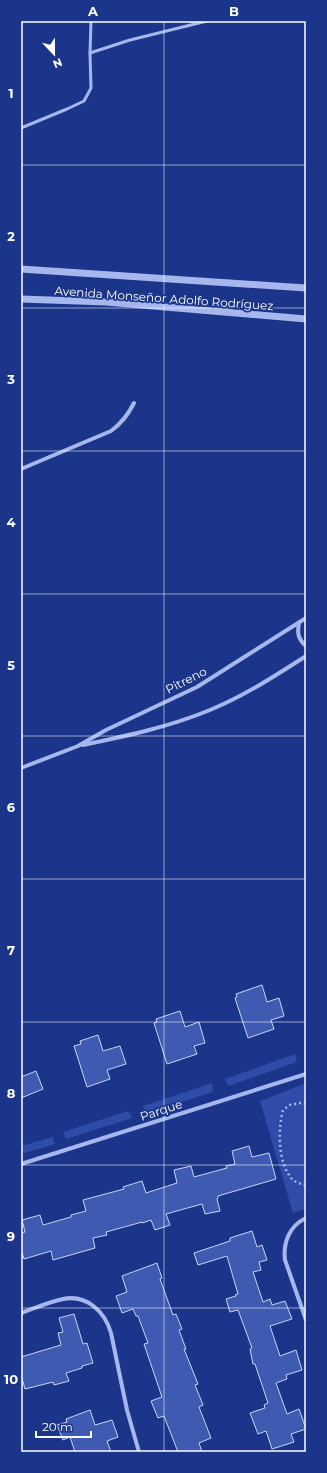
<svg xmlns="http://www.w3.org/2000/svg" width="327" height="1473" font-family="Montserrat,sans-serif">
	<rect width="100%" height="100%" fill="#1b358a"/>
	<!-- green -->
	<g fill="#2e4ca8">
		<polygon points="295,1054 297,1062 228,1086 225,1079"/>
		<polygon points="212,1083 213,1092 146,1113 143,1106"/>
		<polygon points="306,1083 306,1209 293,1213 260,1101"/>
		<polygon points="128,1111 132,1118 66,1139 63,1132"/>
		<polygon points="53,1137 55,1144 21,1154 21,1146"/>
	</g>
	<!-- building -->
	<g fill="#3e5ab1" stroke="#cad6f9">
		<polygon points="262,985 267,1002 279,998 284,1016 271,1020 274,1029 248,1038 235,998 237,997 236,994"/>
		<polygon points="180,1011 185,1027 199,1022 205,1043 194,1046 197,1054 167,1064 154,1023 157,1022 156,1019"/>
		<polygon points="98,1035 103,1051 120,1046 126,1064 107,1070 110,1079 87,1087 74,1046 81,1044 80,1041"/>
		<polygon points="36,1071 43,1089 21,1098 21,1077"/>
		<polygon points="249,1146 252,1157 269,1153 276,1179 218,1196 218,1198 217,1199 220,1211 205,1214 202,1204 166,1214 170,1225 155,1230 151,1220 142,1223 142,1222 106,1232 107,1235 93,1238 95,1248 53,1260 51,1251 24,1259 21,1249 21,1233 25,1232 22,1220 40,1215 43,1225 71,1217 71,1215 86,1211 83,1200 124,1189 123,1187 142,1181 146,1193 177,1183 174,1170 191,1166 194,1177 227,1168 226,1166 235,1164 232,1151"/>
		<polygon points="252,1231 257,1247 262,1245 267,1260 259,1262 261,1270 253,1272 263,1302 270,1299 272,1305 285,1301 292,1319 270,1326 280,1356 296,1350 302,1370 286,1375 287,1379 276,1383 287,1414 299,1409 306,1429 291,1434 294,1442 272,1449 266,1431 258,1434 250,1413 265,1408 264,1405 268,1403 255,1364 253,1364 250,1349 252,1348 238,1310 230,1312 226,1299 236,1296 235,1295 238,1294 227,1256 198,1265 194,1253 230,1241 230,1238"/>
		<polygon points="157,1263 162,1278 160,1279 173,1315 176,1314 182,1329 179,1330 186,1349 184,1349 198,1384 195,1385 203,1405 199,1407 211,1438 199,1443 202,1452 178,1452 164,1416 158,1418 151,1401 162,1397 144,1344 148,1343 138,1316 136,1316 133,1309 122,1313 116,1296 127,1292 122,1276"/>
		<polygon points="74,1314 83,1344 87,1343 93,1363 82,1366 82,1368 66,1373 69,1381 54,1385 53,1382 25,1389 21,1375 21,1357 61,1345 58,1333 63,1332 59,1318"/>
		<polygon points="90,1410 95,1425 112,1420 118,1437 107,1441 111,1452 75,1452 70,1437 63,1440 57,1425 67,1422 66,1419"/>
	</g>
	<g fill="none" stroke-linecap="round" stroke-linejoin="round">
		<!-- path -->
		<path stroke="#a5b7ed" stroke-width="2.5" stroke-dasharray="2 3" stroke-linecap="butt" d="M306,1102L290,1105L283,1110C278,1128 278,1159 289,1175C292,1181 298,1183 304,1185L306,1184"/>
		<!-- service -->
		<g stroke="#a5b7ed" stroke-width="3">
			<polyline points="91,21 90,53 130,40 207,21"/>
			<polyline points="21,128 67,109 84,101 91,88 90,53"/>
		</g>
		<!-- minor -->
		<g stroke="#a5b7ed" stroke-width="4">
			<path d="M21,469L111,431C122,423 128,415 134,403"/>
			<path d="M299,623C297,633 298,639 306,646"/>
			<path d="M83,745C126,736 169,727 210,710C244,696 275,676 306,656"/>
			<polyline points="21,768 78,746 106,730 197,687 306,618"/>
			<polyline points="21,1164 306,1074"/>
			<path d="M306,1218C289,1226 283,1243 285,1260L306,1320"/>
			<path d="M21,1313C35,1308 49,1302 63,1299C87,1294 105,1312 111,1333L127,1410L139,1452"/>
		</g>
		<!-- tertiary -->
		<g stroke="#a5b7ed" stroke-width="7">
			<polyline points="21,269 306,288"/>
			<polyline points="21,299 106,302 306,319"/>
		</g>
	</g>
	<!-- grid -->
	<path fill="none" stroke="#fff" stroke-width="1" stroke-opacity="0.55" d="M164,21V1452M21,165H306M21,308H306M21,451H306M21,594H306M21,736H306M21,879H306M21,1022H306M21,1165H306M21,1308H306"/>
	<g text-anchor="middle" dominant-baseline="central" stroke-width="3.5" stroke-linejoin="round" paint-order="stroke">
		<!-- street labels -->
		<g font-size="12" fill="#fff" stroke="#1b358a">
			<text transform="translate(164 298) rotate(4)">Avenida Monseñor Adolfo Rodríguez</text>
			<text transform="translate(186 680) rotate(-27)">Pitreno</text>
			<text transform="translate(161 1110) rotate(-18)">Parque</text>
		</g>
	</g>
	<!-- border -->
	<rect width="327" height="1473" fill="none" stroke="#1b358a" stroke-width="44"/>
	<!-- north arrow -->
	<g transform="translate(54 54) rotate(158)" stroke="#1b358a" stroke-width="3" paint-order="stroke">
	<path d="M0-3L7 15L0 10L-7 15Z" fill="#ffffff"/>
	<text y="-6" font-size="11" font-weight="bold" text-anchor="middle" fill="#ffffff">N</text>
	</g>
	<!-- scale -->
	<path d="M36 1431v6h55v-6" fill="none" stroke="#ffffff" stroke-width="2"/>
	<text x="42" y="1431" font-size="12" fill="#ffffff" stroke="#1b358a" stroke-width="3" paint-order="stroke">20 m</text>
	<rect x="22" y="22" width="283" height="1429" fill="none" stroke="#fff" stroke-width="1.5"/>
	<g font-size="13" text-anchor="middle" font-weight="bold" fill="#fff">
		<text x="93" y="16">A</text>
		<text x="234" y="16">B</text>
		<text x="11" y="98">1</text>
		<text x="11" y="241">2</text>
		<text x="11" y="384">3</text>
		<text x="11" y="527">4</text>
		<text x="11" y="670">5</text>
		<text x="11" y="812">6</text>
		<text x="11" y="955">7</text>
		<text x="11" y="1098">8</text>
		<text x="11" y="1241">9</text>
		<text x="11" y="1384">10</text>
	</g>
</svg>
